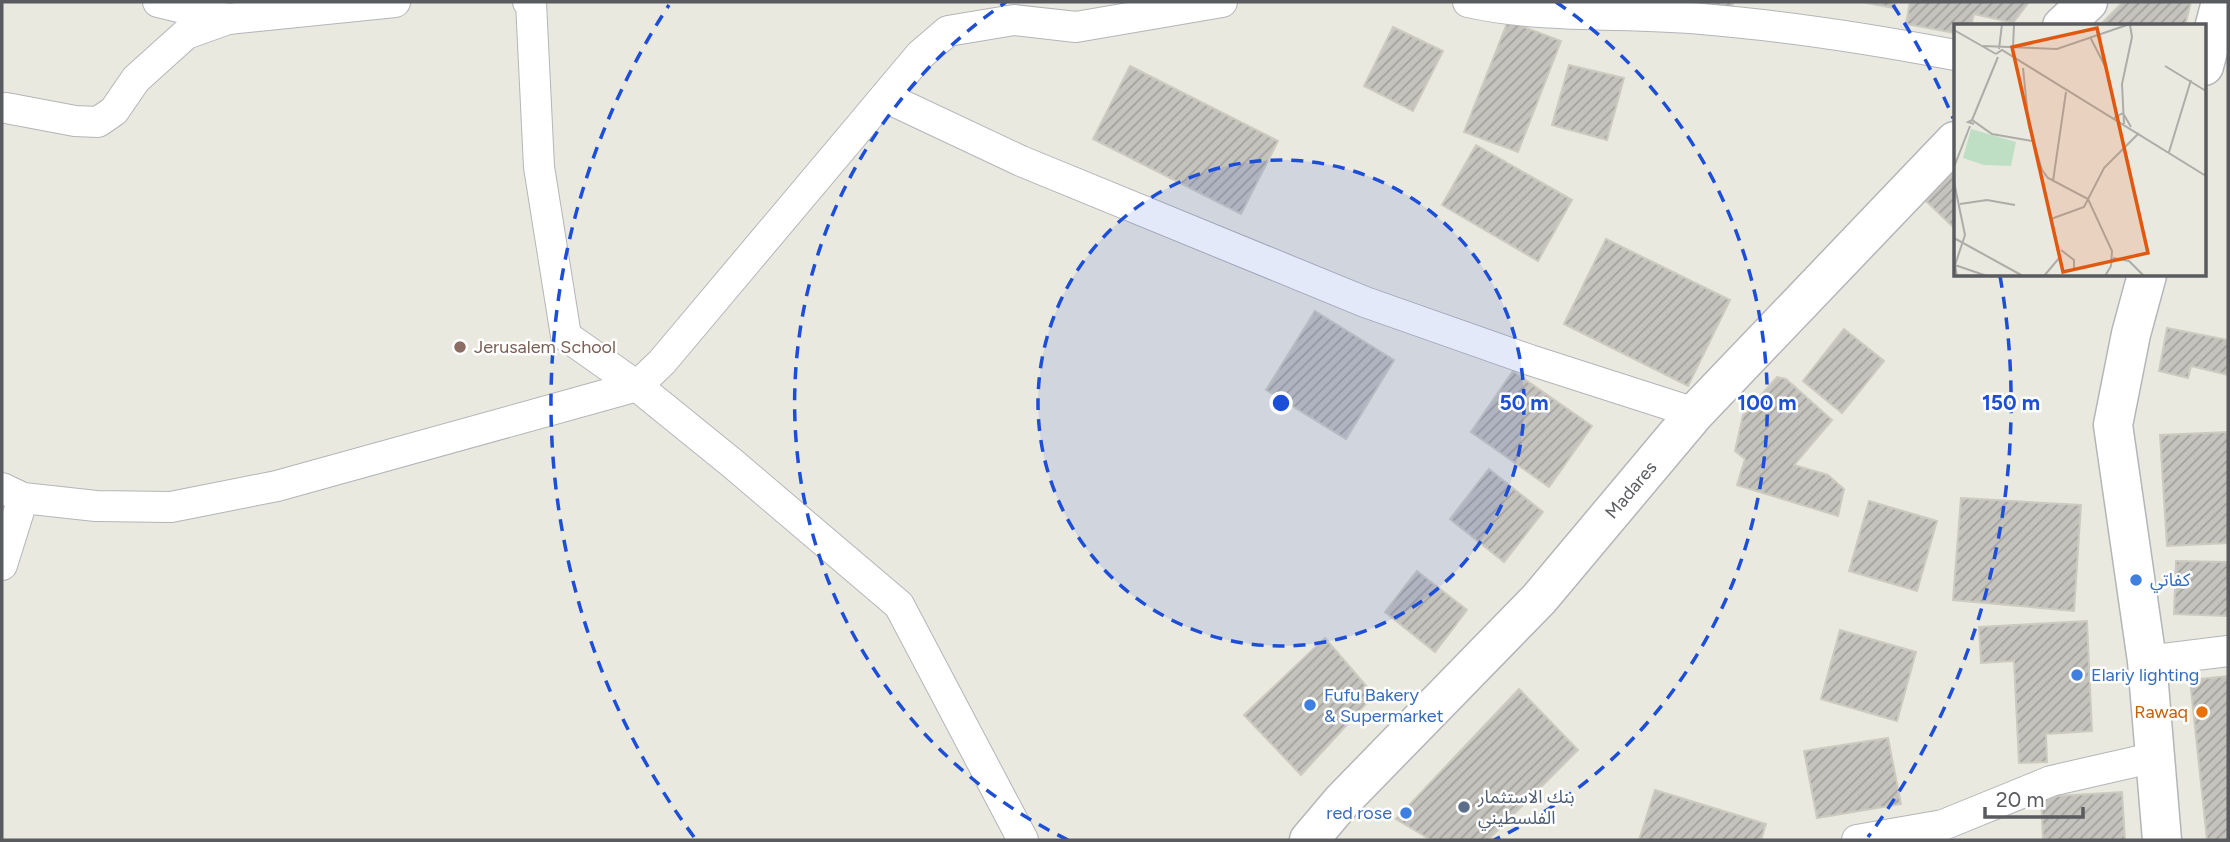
<svg xmlns="http://www.w3.org/2000/svg" width="2230" height="842" font-family="Figtree,'Noto Sans Arabic',sans-serif">
	<defs>
		<pattern id="building-hatch" width="6" height="6" patternUnits="userSpaceOnUse" patternTransform="scale(1.75)"><rect width="6" height="6" fill="#c5c3bd"/><path d="M-1 1l2-2M0 6l6-6M5 7l2-2" fill="none" stroke="#a3a19d"/></pattern>
	</defs>
	<rect width="100%" height="100%" fill="#eae9e0"/>
	<!-- building -->
	<g fill="url(#building-hatch)" stroke="#cdcbc0" stroke-width="2">
		<polygon points="1664,2 1733,2 1731,16"/>
		<polygon points="1862,2 1896,2 1894,8"/>
		<polygon points="1910,2 2029,2 2013,23 1974,14 1971,26 1955,26 1955,33 1906,24"/>
		<polygon points="2123,2 2191,2 2185,26 2109,26 2103,22"/>
		<polygon points="1508,21 1561,41 1518,152 1464,132"/>
		<polygon points="1393,27 1443,51 1413,111 1364,86"/>
		<polygon points="1569,65 1624,78 1607,140 1552,125"/>
		<polygon points="1130,66 1278,141 1241,214 1093,139"/>
		<polygon points="1476,145 1572,200 1538,261 1442,205"/>
		<polygon points="1955,170 1955,229 1926,201"/>
		<polygon points="1606,239 1730,300 1688,386 1564,324"/>
		<polygon points="1315,311 1394,360 1346,439 1266,390"/>
		<polygon points="2167,328 2228,340 2228,375 2191,366 2188,378 2159,371"/>
		<polygon points="1844,329 1884,361 1842,413 1803,381"/>
		<polygon points="1513,371 1592,426 1549,487 1471,432"/>
		<polygon points="1777,377 1786,379 1832,420 1794,465 1828,475 1844,489 1838,516 1737,485 1745,459 1735,451 1743,415"/>
		<polygon points="2228,432 2228,543 2167,546 2160,435"/>
		<polygon points="1489,469 1543,512 1504,562 1450,519"/>
		<polygon points="1961,498 2081,505 2074,611 1953,600"/>
		<polygon points="1869,501 1937,521 1917,591 1849,571"/>
		<polygon points="2176,561 2228,562 2228,616 2174,614"/>
		<polygon points="1417,571 1467,610 1435,652 1385,612"/>
		<polygon points="2087,621 2092,731 2046,734 2047,762 2019,763 2014,661 1981,663 1979,627"/>
		<polygon points="1840,630 1916,652 1897,721 1821,699"/>
		<polygon points="1325,638 1374,695 1301,775 1244,715"/>
		<polygon points="2228,676 2228,840 2207,840 2190,680"/>
		<polygon points="1519,689 1578,750 1488,840 1431,840 1396,819"/>
		<polygon points="1888,738 1901,804 1817,818 1804,751"/>
		<polygon points="1655,790 1766,824 1761,840 1639,840"/>
		<polygon points="2122,792 2125,840 2043,840 2041,797"/>
	</g>
	<g fill="none" stroke-linecap="round" stroke-linejoin="round">
		<defs>
			<g id="minor">
				<polyline points="158,2 228,19 395,2"/>
				<polyline points="528,2 531,2 539,167 566,336 637,386 732,463 899,605 1023,840"/>
				<path d="M1468,2C1544,19 1624,12 1702,19C1787,26 1871,39 1955,55"/>
				<polyline points="885,97 1021,161 1365,302 1530,360 1695,413"/>
				<polyline points="6,108 75,121 98,122 114,111 136,79 186,34 228,19"/>
				<polyline points="2,488 23,498 96,506 171,507 277,486 637,386 662,362 920,55 948,31 1014,20 1076,27 1222,2"/>
				<polyline points="2,565 23,498"/>
				<polyline points="2147,661 2228,651"/>
				<polyline points="1857,840 1943,825 2051,781 2156,757"/>
			</g>
			<g id="tertiary">
				<polyline points="2062,26 2088,2"/>
				<polyline points="2204,66 2221,2"/>
				<polyline points="2147,275 2131,334 2113,425 2147,661 2162,840"/>
				<polyline points="1309,840 1342,801 1539,599 1695,413 1955,141"/>
			</g>
		</defs>
		<!-- minor casing -->
		<use href="#minor" stroke="#b3b5b9" stroke-width="32"/>
		<!-- tertiary casing -->
		<use href="#tertiary" stroke="#b3b5b9" stroke-width="41"/>
		<!-- minor -->
		<use href="#minor" stroke="#fff" stroke-width="30"/>
		<!-- tertiary -->
		<use href="#tertiary" stroke="#fff" stroke-width="38"/>
	</g>
	<!-- distance rings -->
	<circle cx="1281" cy="403" r="243" fill="#1d4ed8" fill-opacity=".12"/>
	<g fill="none" stroke="#1d4ed8" stroke-width="3.5" stroke-dasharray="12 9">
		<circle cx="1281" cy="403" r="243"/>
		<path d="M1068 840A486 486 0 0 1 1006 2M1556 2A486 486 0 0 1 1494 840"/>
		<path d="M694 837A730 730 0 0 1 669 5M1893 5A730 730 0 0 1 1953 118M2000 276A730 730 0 0 1 1868 837"/>
	</g>
	<!-- markers -->
	<circle fill="#8d6e63" stroke="#fff" stroke-width="2.5" cx="460" cy="347" r="7"/>
	<g fill="#3f7fe0" stroke="#fff" stroke-width="2.5">
		<circle cx="2136" cy="580" r="7"/>
		<circle cx="2077" cy="675" r="7"/>
		<circle cx="1310" cy="705" r="7"/>
		<circle cx="1406" cy="813" r="7"/>
	</g>
	<circle fill="#e8710a" stroke="#fff" stroke-width="2.5" cx="2202" cy="712" r="7"/>
	<circle fill="#5c6f8a" stroke="#fff" stroke-width="2.5" cx="1464" cy="807" r="7"/>
	<g text-anchor="middle" dominant-baseline="central" stroke-width="5" stroke-linejoin="round" paint-order="stroke">
		<!-- education labels -->
		<g font-size="18" fill="#785e54" stroke="#fff" text-anchor="start">
			<text x="474" y="347">Jerusalem School</text>
		</g>
		<!-- street labels -->
		<g font-size="18" fill="#595b5f" stroke="#fff">
			<text transform="translate(1631 490) rotate(-50)">Madares</text>
		</g>
		<!-- shop labels -->
		<g font-size="18" fill="#366cbe" stroke="#fff" text-anchor="start">
			<text x="2150" y="580">كفاتي</text>
			<text x="2091" y="675">Elariy lighting</text>
			<text x="1324" y="695">Fufu Bakery<tspan x="1324" dy="21">&amp; Supermarket</tspan></text>
			<text x="1392" y="813" text-anchor="end">red rose</text>
		</g>
		<!-- food labels -->
		<g font-size="18" fill="#c56008" stroke="#fff" text-anchor="end">
			<text x="2188" y="712">Rawaq</text>
		</g>
		<!-- service labels -->
		<g font-size="18" fill="#4e5e75" stroke="#fff" text-anchor="start">
			<text x="1478" y="797">بنك الاستثمار<tspan x="1478" dy="21">الفلسطيني</tspan></text>
		</g>
	</g>
	<!-- overview -->
	<g transform="translate(1954 24)">
		<rect width="252" height="252" fill="#eae9e0"/>
		<path d="M17,105L62,118L57,142L30,141L9,134Z" fill="#bfdfc4"/>
		<path fill="none" stroke="#acaca8" stroke-width="2" d="M0,6L42,30M136,13L151,42M29,22L103,25L176,0M59,24L60,0M45,25L48,0M42,30L48,26L252,152M211,42L252,67M69,44L75,103L88,146L94,154L134,175L158,227L157,242L151,252M160,94L169,89L177,103M18,96L44,33M20,100L14,98L18,96L38,110L78,117M170,100L168,60L178,13L176,1M215,128L237,56M0,143L16,102M99,157L112,68M0,158L11,211L1,241M6,180L33,176L61,181M0,214L69,252M107,226L120,236V245M159,234L175,237L190,252M3,252L1,241L33,252M90,252L106,233L97,195L130,183L150,144L185,109"/>
		<path fill="#e15910" fill-opacity="0.15" stroke="#e15910" stroke-width="3.5" d="M143,4L194,229L109,248L58,23Z"/>
		<rect width="252" height="252" fill="none" stroke="#595b5f" stroke-width="3.5"/>
	</g>
	<circle cx="1281" cy="403" r="10" fill="#1d4ed8" stroke="#fff" stroke-width="3.5"/>
	<g font-size="21" text-anchor="middle" font-weight="bold" fill="#1d4ed8" stroke="#fff" stroke-width="5" stroke-linejoin="round" paint-order="stroke">
		<text x="1524" y="410">50 m</text>
		<text x="1767" y="410">100 m</text>
		<text x="2011" y="410">150 m</text>
	</g>
	<!-- border -->
	<rect width="2230" height="842" fill="none" stroke="#595b5f" stroke-width="7"/>
	<!-- scale -->
	<path d="M1985 807v10h98v-10" fill="none" stroke="#595b5f" stroke-width="3.5"/>
	<text x="1996" y="807" font-size="21" fill="#595b5f" stroke="#ffffff" stroke-width="5" paint-order="stroke">20 m</text>
</svg>
